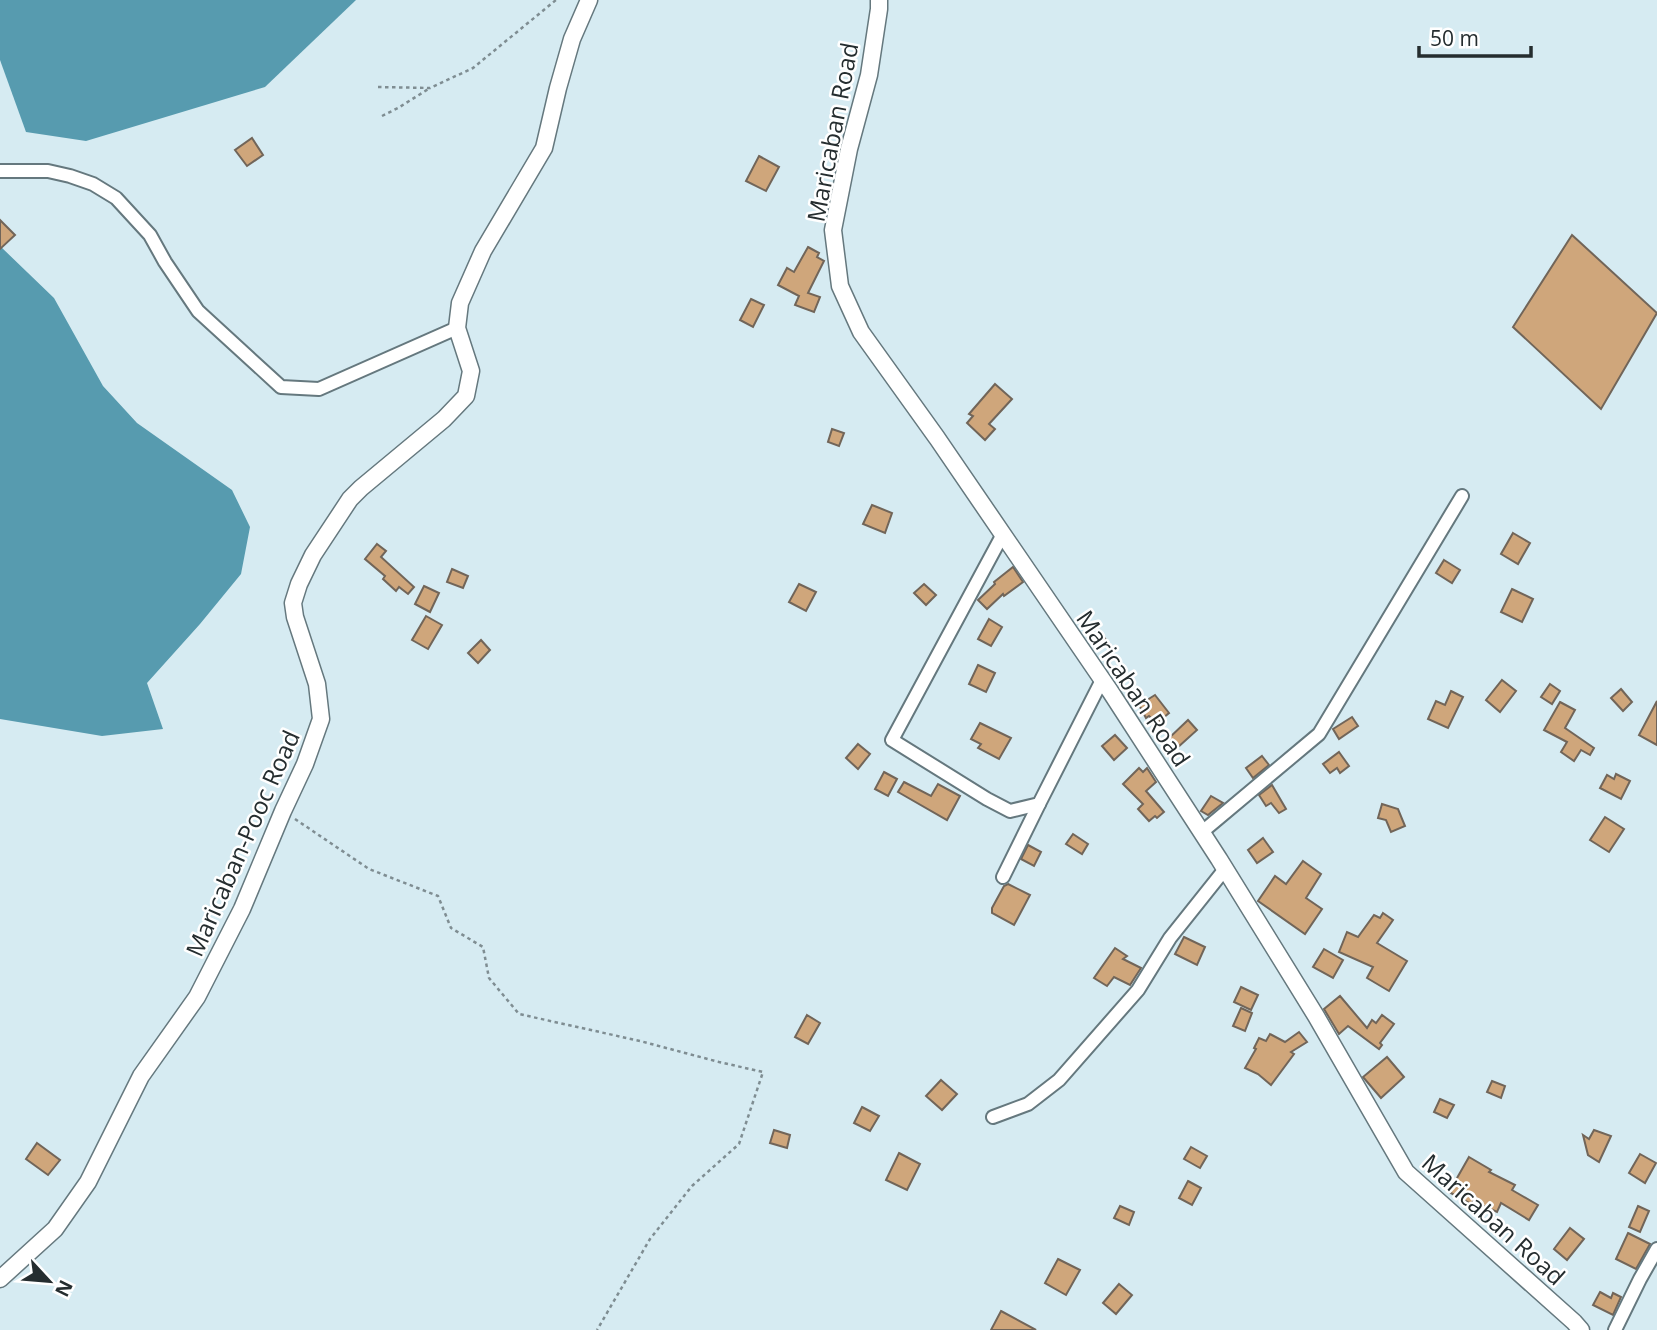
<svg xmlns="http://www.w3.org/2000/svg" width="1657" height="1330" font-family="'Open Sans',sans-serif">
	<rect width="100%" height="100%" fill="#d6ebf2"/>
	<!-- water -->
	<g fill="#579baf">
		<polygon points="0,0 356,0 265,87 86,141 26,132 0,60"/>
		<polygon points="0,246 54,298 103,386 137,423 232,490 250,527 241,574 200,624 147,683 163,729 102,736 0,719"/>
	</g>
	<!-- building -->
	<g fill="#cfa67b" stroke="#716559" stroke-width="2">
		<polygon points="252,138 263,155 247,166 235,150"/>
		<polygon points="759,156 779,167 766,191 746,181"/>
		<polygon points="0,220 15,235 0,249"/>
		<polygon points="1572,235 1657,313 1601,409 1513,327"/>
		<polygon points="808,247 819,253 817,257 824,261 808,293 820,297 814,312 795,305 799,296 778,285 787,268 794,272"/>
		<polygon points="751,299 764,305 753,327 740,320"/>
		<polygon points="995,384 1012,399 989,424 995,429 985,440 967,423 973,416 969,414"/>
		<polygon points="832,429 844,433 839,446 828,442"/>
		<polygon points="872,505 892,513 885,533 863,524"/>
		<polygon points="1513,533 1530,543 1518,564 1501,554"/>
		<polygon points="377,544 386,551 381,557 414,587 408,594 399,587 396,591 383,579 385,576 365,559"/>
		<polygon points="1444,560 1460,570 1452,583 1436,573"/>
		<polygon points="1013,567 1023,582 1004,596 1003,594 987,609 978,600 995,584 994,582"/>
		<polygon points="452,569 468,576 463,588 447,582"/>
		<polygon points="799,584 816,592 806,611 789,602"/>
		<polygon points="924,584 936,595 926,605 914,593"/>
		<polygon points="424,586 439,593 430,612 415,604"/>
		<polygon points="1512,589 1533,599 1522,622 1501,612"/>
		<polygon points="426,616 442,625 428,649 412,640"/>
		<polygon points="989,619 1002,627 991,646 978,639"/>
		<polygon points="1100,631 1108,643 1096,650 1088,638"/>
		<polygon points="481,640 490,650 478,663 468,653"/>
		<polygon points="978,665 995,673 986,692 969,684"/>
		<polygon points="1502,680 1516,691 1500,712 1486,700"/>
		<polygon points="1550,684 1560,691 1552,704 1541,697"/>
		<polygon points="1621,689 1632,702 1623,711 1611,698"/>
		<polygon points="1451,691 1463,697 1448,728 1428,719 1436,701 1445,705"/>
		<polygon points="1155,695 1169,713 1157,723 1149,716 1146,718 1139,705"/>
		<polygon points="1657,701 1657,745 1639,735"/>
		<polygon points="1560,702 1575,710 1565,728 1594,748 1590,755 1581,750 1574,761 1561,752 1567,742 1544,730"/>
		<polygon points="1352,717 1358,726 1339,739 1333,729"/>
		<polygon points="1188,720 1197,730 1177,748 1169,738"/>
		<polygon points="980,723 1011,738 999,759 978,748 981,744 971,739"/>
		<polygon points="1115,735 1127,748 1114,760 1102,746"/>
		<polygon points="858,744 870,754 858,769 846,758"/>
		<polygon points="1339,752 1349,766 1340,773 1337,768 1330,773 1323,764"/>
		<polygon points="1262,756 1269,765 1253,778 1246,768"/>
		<polygon points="1139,768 1143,772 1147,768 1156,782 1146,791 1164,812 1157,818 1155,816 1149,821 1138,809 1143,804 1123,784"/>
		<polygon points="884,772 897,779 888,796 875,789"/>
		<polygon points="1616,774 1630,781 1621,799 1600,788 1607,775 1614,779"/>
		<polygon points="904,782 931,796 938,784 960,796 947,820 898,792"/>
		<polygon points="1272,785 1286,809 1279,813 1271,803 1266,806 1259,795"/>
		<polygon points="1211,796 1223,803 1208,815 1201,811"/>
		<polygon points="1382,804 1398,809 1405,826 1391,832 1386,820 1378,818"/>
		<polygon points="1605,817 1624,829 1609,852 1590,840"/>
		<polygon points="1073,834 1088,844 1082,854 1066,844"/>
		<polygon points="1263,838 1273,852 1257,863 1248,850"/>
		<polygon points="1028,845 1041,852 1034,866 1021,859"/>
		<polygon points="1303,861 1321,874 1306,898 1322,909 1305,934 1258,901 1275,876 1286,884"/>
		<polygon points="1008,884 1030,895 1014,925 992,913 992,908 1004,886"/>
		<polygon points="1383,913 1393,920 1377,943 1407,961 1389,991 1367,978 1373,967 1339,952 1347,932 1358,937 1374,915 1380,918"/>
		<polygon points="1184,937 1205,947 1197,965 1175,954"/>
		<polygon points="1115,948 1127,956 1123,959 1141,968 1130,985 1114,977 1107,986 1094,978"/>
		<polygon points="1324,949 1343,960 1333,978 1313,967"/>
		<polygon points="1241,987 1258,995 1251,1010 1234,1002"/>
		<polygon points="1340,996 1367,1028 1372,1020 1376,1023 1382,1015 1394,1024 1380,1043 1382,1045 1379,1049 1348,1026 1339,1034 1324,1009"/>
		<polygon points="1241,1008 1252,1013 1245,1031 1233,1026"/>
		<polygon points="807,1015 820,1023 808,1044 795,1037"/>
		<polygon points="1299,1032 1307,1042 1291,1052 1294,1054 1271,1085 1258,1074 1245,1068 1256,1049 1254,1048 1259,1038 1266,1041 1270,1034 1285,1042"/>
		<polygon points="1387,1057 1404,1077 1381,1098 1363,1077"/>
		<polygon points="941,1080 957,1094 942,1110 926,1096"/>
		<polygon points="1492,1081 1505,1086 1501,1098 1487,1092"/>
		<polygon points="1440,1099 1454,1105 1447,1118 1434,1112"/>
		<polygon points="862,1107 879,1116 870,1131 854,1123"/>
		<polygon points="774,1130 790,1135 787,1148 770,1143"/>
		<polygon points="1594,1130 1611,1136 1599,1162 1588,1155 1583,1135 1589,1139"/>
		<polygon points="37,1143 60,1160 48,1175 26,1159"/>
		<polygon points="1191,1147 1207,1156 1200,1168 1184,1159"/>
		<polygon points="899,1153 920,1164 907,1190 886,1180"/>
		<polygon points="1640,1154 1656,1163 1645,1183 1629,1173"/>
		<polygon points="1469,1157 1491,1170 1489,1172 1515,1185 1512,1190 1538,1205 1529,1220 1501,1203 1497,1212 1473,1201 1471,1204 1449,1192"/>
		<polygon points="1188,1181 1201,1188 1192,1205 1179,1198"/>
		<polygon points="1120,1206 1134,1212 1129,1225 1114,1218"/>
		<polygon points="1638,1206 1649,1211 1640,1232 1629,1227"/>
		<polygon points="1570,1228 1584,1239 1567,1260 1554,1249"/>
		<polygon points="1628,1233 1650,1244 1636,1269 1616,1259"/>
		<polygon points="1058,1259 1080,1270 1066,1295 1045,1283"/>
		<polygon points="1119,1284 1132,1295 1116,1314 1103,1303"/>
		<polygon points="1600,1292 1611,1298 1613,1293 1621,1297 1613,1315 1593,1305"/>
		<polygon points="1001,1311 1036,1330 991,1330"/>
	</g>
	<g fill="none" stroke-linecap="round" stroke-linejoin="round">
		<defs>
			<g id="minor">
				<polyline points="0,171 48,171 70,176 93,184 116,198 150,235 165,262 198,311 281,387 319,389 457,328"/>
				<polyline points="1003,534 892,740 987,799 1010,811 1039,804 1102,680"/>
				<polyline points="1202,832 1319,734 1462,496"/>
				<polyline points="1003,877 1039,804"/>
				<polyline points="993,1117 1028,1104 1059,1080 1138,990 1170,938 1225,869"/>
				<polyline points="1615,1330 1640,1279 1657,1249"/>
			</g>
			<g id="tertiary">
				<polyline points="879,0 879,9 869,75 849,149 833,230 840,286 861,332 937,438 1110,691 1219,859 1316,1016 1406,1172 1574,1322 1581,1330"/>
				<polyline points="0,1279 55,1229 88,1182 141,1076 197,997 242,909 283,811 305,764 321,719 317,684 295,617 293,603 299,584 313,555 350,499 361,488 444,419 466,396 471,371 457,328 460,303 483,251 544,148 558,88 572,39 589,0"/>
			</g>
		</defs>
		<!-- minor casing -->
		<use href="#minor" stroke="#65787e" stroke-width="16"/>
		<!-- tertiary casing -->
		<use href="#tertiary" stroke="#65787e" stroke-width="19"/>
		<!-- path -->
		<g stroke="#7f8d92" stroke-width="2.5" stroke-dasharray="3.5 3.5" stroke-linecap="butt">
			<polyline points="378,87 430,88 473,68 556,0"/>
			<polyline points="382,116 398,108 430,88"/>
			<polyline points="295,819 369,869 438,896 451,928 483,947 489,978 519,1014 640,1041 719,1062 763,1072 739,1144 692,1186 650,1239 597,1330"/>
		</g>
		<!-- minor -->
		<use href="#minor" stroke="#fff" stroke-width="12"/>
		<!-- tertiary -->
		<use href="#tertiary" stroke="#fff" stroke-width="16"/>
	</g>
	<g text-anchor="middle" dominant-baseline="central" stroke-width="5" stroke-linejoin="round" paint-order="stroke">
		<!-- street labels -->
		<g font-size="24" fill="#252d2f" stroke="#fff">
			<text transform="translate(832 132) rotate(-79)">Maricaban Road</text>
			<text transform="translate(1134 688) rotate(56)">Maricaban Road</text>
			<text transform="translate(242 843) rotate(-66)">Maricaban-Pooc Road</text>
			<text transform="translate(1494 1219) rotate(42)">Maricaban Road</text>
		</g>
	</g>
	<!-- north arrow -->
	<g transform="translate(49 1281) rotate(116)" stroke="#ffffff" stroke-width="5" paint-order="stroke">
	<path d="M0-5L12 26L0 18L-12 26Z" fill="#252d2f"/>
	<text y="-10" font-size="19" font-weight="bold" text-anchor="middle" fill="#252d2f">N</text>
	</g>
	<!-- scale -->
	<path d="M1419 46v10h112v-10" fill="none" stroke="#252d2f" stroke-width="3.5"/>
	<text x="1430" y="46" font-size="21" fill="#252d2f" stroke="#ffffff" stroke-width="5" paint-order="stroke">50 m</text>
</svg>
